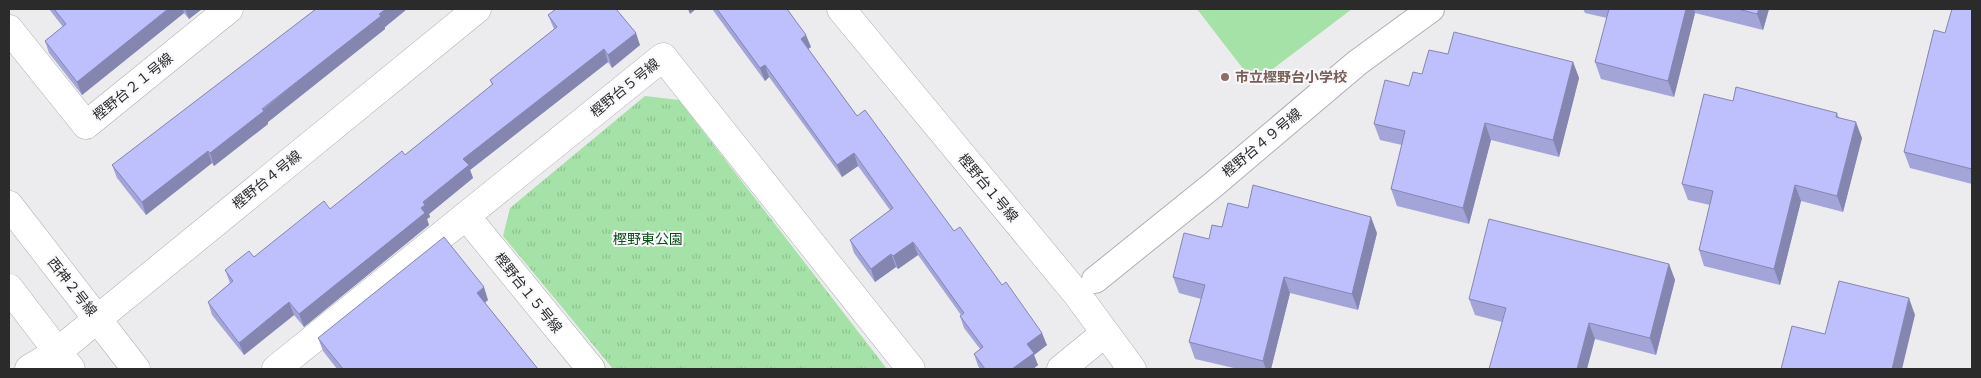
<svg xmlns="http://www.w3.org/2000/svg" width="1981" height="378" font-family="Rubik,'Noto Sans JP',sans-serif">
	<defs>
		<pattern id="park-tufts" width="24" height="20" patternUnits="userSpaceOnUse" patternTransform="scale(1.25)"><rect width="24" height="20" fill="#a5e2a7"/><path d="M3 7l-1-3M5 7V3M7 7l1-3M15 17l-1-3M17 17v-4M19 17l1-3" fill="none" stroke="#8ec290"/></pattern>
	</defs>
	<rect width="100%" height="100%" fill="#ececee"/>
	<!-- grass -->
	<polygon fill="#a5e2a7" points="1197,9 1352,9 1254,83"/>
	<!-- park -->
	<polygon fill="url(#park-tufts)" points="645,96 679,100 887,369 613,369 503,236 510,208"/>
	<g fill="none" stroke-linecap="round" stroke-linejoin="round">
		<defs>
			<polyline id="pedestrian" points="1095,280 1213,185 1357,63 1431,9"/>
			<g id="minor">
				<polyline points="9,29 86,125 229,9"/>
				<polyline points="466,216 591,369"/>
				<polyline points="29,369 57,352"/>
				<polyline points="276,369 663,57 911,369"/>
				<polyline points="1061,369 1104,334"/>
			</g>
			<g id="tertiary">
				<polyline points="841,9 1076,293 1132,369"/>
				<polyline points="9,205 136,369"/>
				<polyline points="9,288 71,369"/>
				<polyline points="57,352 477,9"/>
			</g>
		</defs>
		<!-- pedestrian casing -->
		<use href="#pedestrian" stroke="#afafb1" stroke-width="28"/>
		<!-- minor casing -->
		<use href="#minor" stroke="#afafb1" stroke-width="29"/>
		<!-- tertiary casing -->
		<use href="#tertiary" stroke="#afafb1" stroke-width="29"/>
		<!-- pedestrian -->
		<use href="#pedestrian" stroke="#fff" stroke-width="26"/>
		<!-- minor -->
		<use href="#minor" stroke="#fff" stroke-width="28"/>
		<!-- tertiary -->
		<use href="#tertiary" stroke="#fff" stroke-width="28"/>
	</g>
	<!-- wall -->
	<g fill="#a3a5d9">
		<polygon points="49,9 202,9 189,19 184,13 82,95 49,53 45,41 63,27"/>
		<polygon points="316,9 407,9 385,27 385,29 268,122 268,124 214,166 212,163 146,215 117,178 112,165"/>
		<polygon points="712,9 787,9 811,47 808,49 857,116 954,231 1047,345 1034,355 1038,365 1033,369 980,369 978,366 974,354 980,349 964,328 960,316 961,315 918,255 898,269 896,267 875,282 854,253 850,240 890,210 858,166 842,177 769,77 765,81"/>
		<polygon points="1583,9 1769,9 1763,30 1695,13 1674,97 1601,79 1595,62 1607,18 1585,13"/>
		<polygon points="1970,9 1972,9 1972,184 1910,168 1904,152 1945,33"/>
		<polygon points="548,15 640,45 612,68 608,62 470,170 473,178 429,214 430,217 427,219 429,225 304,327 294,315 244,355 212,315 208,302 230,283 225,270 254,257 330,209 405,155 492,85 490,80 554,29"/>
		<polygon points="1448,54 1573,62 1579,78 1559,157 1491,140 1469,224 1397,206 1391,189 1402,145 1380,140 1374,124 1409,86 1422,74"/>
		<polygon points="1733,101 1837,113 1839,118 1862,138 1843,212 1801,201 1780,285 1704,266 1699,250 1710,205 1688,200 1682,184"/>
		<polygon points="1248,208 1377,233 1358,310 1290,293 1271,369 1238,369 1195,359 1189,342 1201,299 1179,293 1173,277 1209,239 1222,227"/>
		<polygon points="1669,264 1675,280 1656,355 1595,339 1502,322 1475,315 1469,299"/>
		<polygon points="488,300 485,303 538,369 337,369 323,351 318,338"/>
	</g>
	<!-- shaded-wall -->
	<g fill="#8486b0">
		<polygon points="168,9 183,9 184,13 82,95 77,82"/>
		<polygon points="185,9 202,9 189,19"/>
		<polygon points="386,9 407,9 385,27 385,29 268,122 268,124 214,166 210,153"/>
		<polygon points="688,9 696,9 690,14"/>
		<polygon points="1686,9 1694,9 1695,13 1674,97 1668,81"/>
		<polygon points="1759,9 1769,9 1763,30 1757,14"/>
		<polygon points="636,33 640,45 612,68 608,55"/>
		<polygon points="806,35 811,47 805,51 801,39"/>
		<polygon points="604,49 608,62 470,170 473,178 429,214 430,217 427,219 429,225 304,327 299,314 423,202 463,159"/>
		<polygon points="1573,62 1579,78 1559,157 1553,140"/>
		<polygon points="765,65 769,77 765,81 760,68"/>
		<polygon points="1856,122 1862,138 1843,212 1837,196"/>
		<polygon points="1485,123 1491,140 1469,224 1463,208"/>
		<polygon points="208,151 212,163 146,215 142,202"/>
		<polygon points="854,153 858,166 842,177 837,165"/>
		<polygon points="1795,185 1801,201 1780,285 1774,269"/>
		<polygon points="1371,217 1377,233 1358,310 1352,294"/>
		<polygon points="913,242 918,255 898,269 893,256"/>
		<polygon points="891,254 896,267 875,282 871,269"/>
		<polygon points="1669,264 1675,280 1656,355 1650,338"/>
		<polygon points="1284,277 1290,293 1271,369 1266,369 1263,361"/>
		<polygon points="484,287 488,300 481,305 477,293"/>
		<polygon points="1909,298 1915,315 1902,369 1892,369"/>
		<polygon points="289,302 294,315 244,355 239,343"/>
		<polygon points="1589,323 1595,339 1587,369 1577,369"/>
		<polygon points="1042,333 1047,345 1034,355 1038,365 1033,369 1012,369 1027,344"/>
	</g>
	<!-- building -->
	<g fill="#bdc0fc" stroke="#8486b0">
		<polygon points="54,9 168,9 77,82 45,41 66,24"/>
		<polygon points="316,9 386,9 379,14 381,16 262,109 264,111 210,153 208,151 142,202 112,165"/>
		<polygon points="556,9 605,9 606,10 607,9 616,9 636,33 608,55 604,49 463,159 469,165 423,202 425,205 421,208 425,213 299,314 289,302 239,343 208,302 233,281 225,270 249,251 254,257 324,201 330,209 402,151 405,155 493,84 490,80 557,27 548,15"/>
		<polygon points="717,9 787,9 806,35 801,39 857,116 865,110 954,231 960,227 1002,285 1006,282 1042,333 1027,344 1034,353 1012,369 985,369 974,354 983,347 960,316 964,313 913,242 893,256 891,254 871,269 850,240 893,208 854,153 837,165 765,65 760,68"/>
		<polygon points="1609,9 1686,9 1668,81 1595,62"/>
		<polygon points="1738,9 1759,9 1757,14"/>
		<polygon points="1952,9 1972,9 1972,169 1904,152 1934,30 1945,33"/>
		<polygon points="1454,32 1573,62 1553,140 1485,123 1463,208 1391,189 1405,131 1374,124 1385,80 1409,86 1413,72 1422,74 1429,50 1448,54"/>
		<polygon points="1736,87 1837,113 1836,117 1856,122 1837,196 1795,185 1774,269 1699,250 1713,191 1682,184 1704,94 1733,101"/>
		<polygon points="1253,185 1371,217 1352,294 1284,277 1263,361 1189,342 1205,285 1173,277 1184,233 1209,239 1212,225 1222,227 1228,203 1248,208"/>
		<polygon points="1489,219 1669,264 1650,338 1589,323 1577,369 1489,369 1506,308 1469,299"/>
		<polygon points="444,237 484,287 477,293 538,369 343,369 318,338"/>
		<polygon points="1839,281 1909,298 1892,369 1781,369 1792,326 1825,334"/>
	</g>
	<!-- markers -->
	<circle fill="#8d6e63" stroke="#f9f9fc" stroke-width="2" cx="1225" cy="77" r="5"/>
	<g text-anchor="middle" dominant-baseline="central" stroke-width="4" stroke-linejoin="round" paint-order="stroke">
		<!-- education labels -->
		<g font-size="14" font-weight="bold" fill="#785e54" stroke="#f9f9fc" text-anchor="start">
			<text x="1235" y="77">市立樫野台小学校</text>
		</g>
		<!-- street labels -->
		<g font-size="14" fill="#2b2b2c" stroke="#f9f9fc">
			<text transform="translate(133 87) rotate(-39)">樫野台２１号線</text>
			<text transform="translate(625 88) rotate(-39)">樫野台５号線</text>
			<text transform="translate(1262 143) rotate(-40)">樫野台４９号線</text>
			<text transform="translate(267 180) rotate(-39)">樫野台４号線</text>
			<text transform="translate(988 188) rotate(50)">樫野台１号線</text>
			<text transform="translate(72 287) rotate(52)">西神２号線</text>
			<text transform="translate(528 293) rotate(51)">樫野台１５号線</text>
		</g>
		<!-- park labels -->
		<g font-size="14" fill="#094d16" stroke="#f9f9fc">
			<text x="648" y="239">樫野東公園</text>
		</g>
	</g>
	<!-- border -->
	<rect width="1981" height="378" fill="none" stroke="#2b2b2c" stroke-width="20"/>
</svg>
